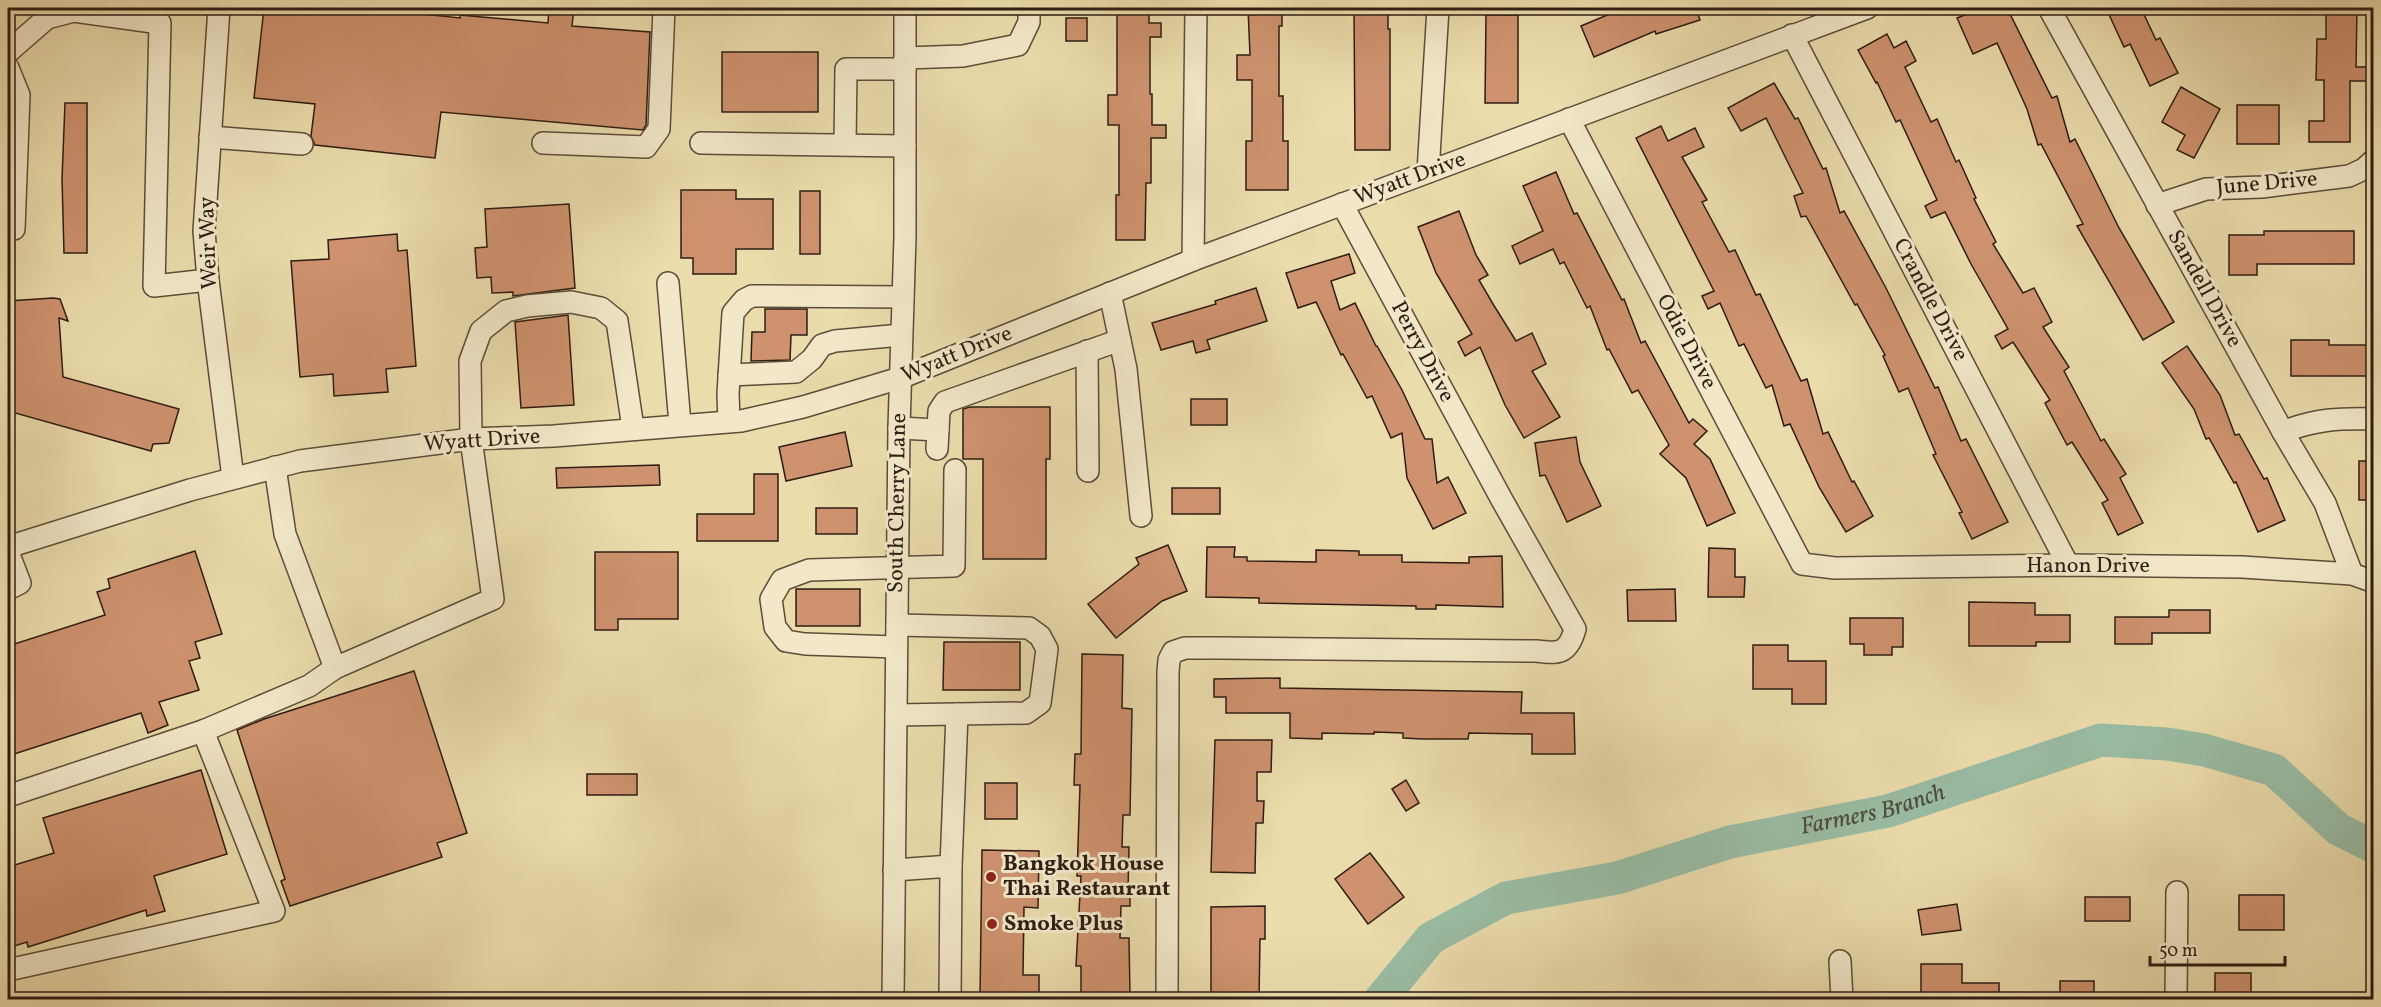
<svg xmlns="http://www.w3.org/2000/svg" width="2381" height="1007" font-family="Vollkorn,serif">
	<rect width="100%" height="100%" fill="#ebdcac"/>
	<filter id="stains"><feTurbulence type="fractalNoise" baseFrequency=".00333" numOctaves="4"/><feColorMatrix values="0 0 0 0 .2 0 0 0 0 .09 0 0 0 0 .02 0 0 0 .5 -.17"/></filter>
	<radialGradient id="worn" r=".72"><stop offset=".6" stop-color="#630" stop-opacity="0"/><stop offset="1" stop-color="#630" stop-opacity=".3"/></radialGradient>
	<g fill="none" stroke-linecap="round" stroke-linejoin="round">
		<!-- river -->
		<path stroke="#99bca4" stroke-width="33" id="s1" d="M1380,1000L1431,938L1506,898L1617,878L1730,842L1888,811L2101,740L2167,744L2204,750L2274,770L2338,829L2374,847"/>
	</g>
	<!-- building -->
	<g fill="#ce926f" stroke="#2e1c14" stroke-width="1.5">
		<polygon points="264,8 365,8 460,18 460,15 548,23 549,8 574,8 572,26 650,32 646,125 643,130 441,112 435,158 315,145 311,136 315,104 254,98"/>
		<polygon points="1117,8 1149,8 1149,23 1161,23 1161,37 1150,37 1150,94 1152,94 1152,125 1166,125 1166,138 1151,138 1151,183 1146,183 1145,240 1116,240 1116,195 1119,195 1119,125 1108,125 1108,95 1117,95"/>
		<polygon points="1248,8 1282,8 1282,26 1279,26 1279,96 1283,96 1283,141 1288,141 1288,190 1246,190 1246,141 1252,141 1252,80 1237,80 1237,55 1250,55"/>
		<polygon points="1354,8 1388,8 1388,29 1390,29 1390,150 1355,150"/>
		<polygon points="1624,8 1696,8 1700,20 1656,34 1655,31 1594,57 1581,26"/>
		<polygon points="1982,8 2007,8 2052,98 2057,96 2070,142 2075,139 2119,228 2174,322 2143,340 2077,226 2083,224 2041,144 2038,145 2027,109 1997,43 1973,54 1957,18"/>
		<polygon points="2106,8 2141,8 2156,40 2160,38 2178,73 2150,86 2130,44 2124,47"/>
		<polygon points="2326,8 2357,8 2356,67 2371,67 2371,81 2350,81 2350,142 2309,142 2309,121 2324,121 2324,80 2316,80 2317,39 2326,39"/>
		<polygon points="1486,15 1518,15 1518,103 1485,103"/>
		<rect x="1066" y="18" width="21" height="23"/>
		<polygon points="1887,34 1894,48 1906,41 1916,61 1905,67 1931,122 1937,119 1956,162 1959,160 1976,198 1974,199 1996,242 1993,244 2023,293 2034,288 2052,322 2043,327 2069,367 2064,371 2101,441 2104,439 2126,474 2120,478 2143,523 2118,535 2102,503 2108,500 2072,442 2067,445 2045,403 2050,400 2013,342 2002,349 1995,336 2008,329 1971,264 1945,212 1931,218 1925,206 1937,200 1900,120 1896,122 1877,82 1876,83 1858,50"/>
		<rect x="722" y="52" width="96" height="60"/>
		<polygon points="1774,83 1795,119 1798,118 1823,169 1826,168 1840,213 1844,211 1886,288 1935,388 1938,387 1961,441 1966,439 2008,522 1972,539 1959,513 1962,512 1933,455 1936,454 1908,388 1899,392 1883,356 1885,355 1857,304 1855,305 1806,216 1801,217 1794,196 1803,193 1766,118 1741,131 1728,108"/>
		<polygon points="2181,87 2220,109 2194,158 2177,150 2185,135 2162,122"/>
		<polygon points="65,103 87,103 87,253 64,253 62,179"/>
		<rect x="2237" y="105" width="42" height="39"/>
		<polygon points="1661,126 1668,141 1695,128 1704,147 1682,157 1707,200 1702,202 1729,252 1735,250 1756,295 1760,294 1801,381 1807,379 1823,434 1828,432 1852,482 1854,481 1873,516 1846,532 1819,487 1790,424 1784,426 1772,385 1766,388 1744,344 1739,346 1720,303 1708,309 1702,296 1714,291 1636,138"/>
		<polygon points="1556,172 1574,214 1577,213 1622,300 1624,299 1641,343 1645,341 1689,423 1693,419 1707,431 1694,444 1710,459 1735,513 1707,526 1686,478 1660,454 1669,445 1638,390 1632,393 1609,349 1607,350 1590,306 1587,308 1564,262 1560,264 1553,249 1520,264 1512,246 1543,231 1523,186"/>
		<polygon points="681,190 736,190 736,199 773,199 773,249 736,249 736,274 693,274 693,258 681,258"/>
		<rect x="800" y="191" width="20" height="63"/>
		<polygon points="569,204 575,288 513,296 513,292 492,293 491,277 477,278 475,248 487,247 485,209"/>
		<polygon points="1459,211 1476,255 1488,275 1479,280 1493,304 1516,341 1532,333 1546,364 1532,371 1560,417 1524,438 1505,405 1480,347 1465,356 1458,342 1472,334 1436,273 1418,227"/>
		<polygon points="2264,231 2354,231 2354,264 2257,264 2257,275 2229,275 2229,235 2264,235"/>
		<polygon points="397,234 398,251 407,250 416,366 386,369 388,392 334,396 333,374 300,377 291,261 329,259 328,240"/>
		<polygon points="1349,254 1355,273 1331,281 1340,310 1355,303 1376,346 1377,346 1402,390 1425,439 1432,439 1437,483 1448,477 1466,513 1433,529 1407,478 1402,433 1391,438 1372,396 1367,398 1343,354 1341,355 1316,302 1298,308 1286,273"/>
		<polygon points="1256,288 1267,321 1207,340 1210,349 1196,353 1193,341 1161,350 1152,323 1216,304 1215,301"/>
		<polygon points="53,298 60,299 68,321 59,318 63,377 179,409 169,443 153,444 151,451 8,411 8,301"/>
		<polygon points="765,309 807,309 807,335 791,335 790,360 751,361 752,332 765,332"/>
		<polygon points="568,315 574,405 521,408 515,322"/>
		<polygon points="2291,340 2329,340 2329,345 2373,345 2373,376 2291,376"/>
		<polygon points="2187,346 2220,395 2235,435 2239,434 2264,479 2267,478 2285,520 2258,532 2236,482 2234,483 2209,438 2206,439 2194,409 2162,363"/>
		<rect x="1191" y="399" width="36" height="26"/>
		<polygon points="970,407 1050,407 1050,459 1046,459 1046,559 983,559 983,459 963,459 963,409"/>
		<polygon points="845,432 852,466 786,481 779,447"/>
		<polygon points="1576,437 1580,462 1601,506 1567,522 1545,475 1540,476 1535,443"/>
		<rect x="2359" y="461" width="14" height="39"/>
		<polygon points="659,465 660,485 557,488 556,468"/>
		<polygon points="754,474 778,474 778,541 697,541 697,514 754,514"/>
		<rect x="1172" y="488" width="48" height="26"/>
		<rect x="816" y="508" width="41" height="26"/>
		<polygon points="1168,545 1187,591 1162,601 1116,638 1088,604 1139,564 1136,558"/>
		<polygon points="1207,547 1235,547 1234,557 1247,557 1247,561 1316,562 1316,550 1359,551 1359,555 1402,555 1402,562 1469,563 1469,557 1502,556 1503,607 1436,605 1436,609 1416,609 1416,606 1259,603 1259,598 1206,597"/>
		<polygon points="1709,548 1735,549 1735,577 1745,577 1744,597 1708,597"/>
		<polygon points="195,551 222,634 195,642 200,658 189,661 199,690 159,702 168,725 148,733 141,713 8,756 8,646 105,615 97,592 110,588 108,579"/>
		<polygon points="595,552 678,552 678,619 618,619 618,630 595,630"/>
		<rect x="796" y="589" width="64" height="37"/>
		<polygon points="1675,589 1676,621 1628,621 1627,590"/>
		<polygon points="1969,602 2035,603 2035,615 2070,615 2070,642 2036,642 2036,646 1969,646"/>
		<polygon points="2169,610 2210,610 2210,633 2152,633 2152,644 2115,644 2115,617 2169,617"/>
		<polygon points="1850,618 1903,618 1903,647 1892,647 1892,655 1864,655 1864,644 1850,644"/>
		<polygon points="944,642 1020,642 1020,690 943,690"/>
		<polygon points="1753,645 1788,645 1788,661 1826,661 1826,704 1792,704 1792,689 1753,689"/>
		<polygon points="1082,654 1123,655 1122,708 1132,709 1130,815 1123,815 1122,847 1129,847 1128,891 1130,891 1130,906 1121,906 1120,938 1129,938 1130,996 1124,996 1124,999 1081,999 1081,966 1076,966 1081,876 1077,876 1080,785 1074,785 1075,754 1081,754"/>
		<polygon points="414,671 467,833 437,843 442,857 290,906 281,881 285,879 237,730 264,719"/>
		<polygon points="1280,678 1280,688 1522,692 1521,713 1574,713 1575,754 1532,754 1532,734 1469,733 1468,739 1423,739 1403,738 1403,733 1374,732 1374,734 1322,733 1322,739 1290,738 1290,713 1226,713 1226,697 1214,697 1214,679"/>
		<polygon points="1215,740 1272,740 1271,772 1257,772 1257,801 1264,801 1263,823 1256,823 1255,873 1211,872"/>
		<polygon points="201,770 227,854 154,876 165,911 147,916 146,910 28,947 27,942 8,948 8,867 54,853 43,818"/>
		<rect x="587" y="774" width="50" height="21"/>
		<polygon points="1406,780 1419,803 1406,811 1392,789"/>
		<rect x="985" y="783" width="32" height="36"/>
		<polygon points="982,850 1039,851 1038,908 1024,907 1023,975 1039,975 1039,999 980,999"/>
		<polygon points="1370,853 1404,897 1368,924 1335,879"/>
		<rect x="2239" y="895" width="45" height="35"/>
		<rect x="2085" y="897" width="45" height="24"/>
		<polygon points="1957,904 1961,930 1922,935 1918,910"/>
		<polygon points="1265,906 1265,939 1260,939 1259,999 1211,999 1211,907"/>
		<polygon points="1921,964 1962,964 1962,983 1999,983 1999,999 1921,999"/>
		<rect x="2215" y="973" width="36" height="26"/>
		<rect x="2060" y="981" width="34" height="18"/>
	</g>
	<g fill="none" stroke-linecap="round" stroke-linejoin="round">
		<defs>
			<g id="minor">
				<polyline points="219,8 204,231 208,280 233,478"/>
				<polyline points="2049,8 2283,432 2325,503 2352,574"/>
				<polyline points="1792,35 2068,565"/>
				<polyline points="8,52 47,18 74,11 160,23 154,286 208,280"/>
				<polyline points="905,58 963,56 1018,45 1029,22 1029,8"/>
				<polyline points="8,68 19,95 14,229 8,230"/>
				<polyline points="1569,119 1802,564 1835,568 2068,565 2242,567 2352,574 2374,582"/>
				<polyline points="210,137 302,144"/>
				<polyline points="543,143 646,147 659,129 664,8"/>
				<polyline points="701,143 905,146"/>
				<polyline points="845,144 846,69 905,69"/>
				<polyline points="1428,172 1438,8"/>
				<polyline points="2157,205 2206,189 2262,187 2349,176 2364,169 2374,160"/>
				<polyline points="1193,260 1196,8"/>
				<polyline points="668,283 680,424"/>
				<polyline points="1110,293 1126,369 1141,516"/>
				<polyline points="1087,351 1088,471"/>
				<polyline points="729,375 796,372 812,359 822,345 835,341 901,335"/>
				<polyline points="729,421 728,394 733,313 744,300 752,296 903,297"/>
				<polyline points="899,428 938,430"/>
				<path d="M2283,432C2315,419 2340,418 2374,419"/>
				<polyline points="937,449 939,411 945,402 1120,340"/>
				<polyline points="275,467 285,534 335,668 493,599 471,439 470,361 481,331 506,311 527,306 571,302 601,308 617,321 633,428"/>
				<polyline points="8,547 190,490 300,461 471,439 554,436 741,421 803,407 900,378 1193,260 1867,8"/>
				<polyline points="8,552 20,583 8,589"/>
				<polyline points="896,647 805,644 786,641 775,627 771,599 782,580 809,570 954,566 955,470"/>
				<polyline points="896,715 1026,713 1040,703 1047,649 1040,636 1029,628 897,625"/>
				<polyline points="8,796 203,731 309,686 335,668"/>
				<polyline points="951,866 957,714"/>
				<polyline points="894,870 951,866 950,1000"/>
				<polyline points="1840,961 1842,1000"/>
				<polyline points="8,970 274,911 203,731"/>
				<polyline points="893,1000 899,428 905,237 905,8"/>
				<path d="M1167,1000L1168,672L1169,660L1173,652L1185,648H1218L1536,651C1559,654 1568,654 1575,629L1502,500L1342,204"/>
				<polyline points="2176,1000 2177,892"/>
			</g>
		</defs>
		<!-- minor casing -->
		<use href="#minor" stroke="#5d4c3a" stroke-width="24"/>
		<!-- minor -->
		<use href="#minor" stroke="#f2e8c9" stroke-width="21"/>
	</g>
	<!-- markers -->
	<g fill="#8f2418" stroke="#f2e8c9" stroke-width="2">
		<circle cx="991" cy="877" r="6"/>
		<circle cx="992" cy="924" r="6"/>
	</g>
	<g text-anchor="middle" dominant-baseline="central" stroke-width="6" stroke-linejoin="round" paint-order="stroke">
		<!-- street labels -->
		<g font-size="22" fill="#2e1c14" stroke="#f2e8c9">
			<text transform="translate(1410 179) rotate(-20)">Wyatt Drive</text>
			<text transform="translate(2267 184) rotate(-5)">June Drive</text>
			<text transform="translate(209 243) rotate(-92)">Weir Way</text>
			<text transform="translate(2204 289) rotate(61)">Sandell Drive</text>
			<text transform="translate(1930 300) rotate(62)">Crandle Drive</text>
			<text transform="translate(1686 342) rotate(62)">Odie Drive</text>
			<text transform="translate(1422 352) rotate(62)">Perry Drive</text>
			<text transform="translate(957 355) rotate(-22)">Wyatt Drive</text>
			<text transform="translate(482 441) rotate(-4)">Wyatt Drive</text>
			<text transform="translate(898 503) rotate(-89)">South Cherry Lane</text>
			<text x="2088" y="566">Hanon Drive</text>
		</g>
		<!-- poi labels -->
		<g font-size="22" font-weight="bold" fill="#2e1c14" stroke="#f2e8c9" text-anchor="start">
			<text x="1003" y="864">Bangkok House<tspan x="1003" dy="25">Thai Restaurant</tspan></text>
			<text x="1004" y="924">Smoke Plus</text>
		</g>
		<!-- water labels -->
		<g font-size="24" font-style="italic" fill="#4e4c3f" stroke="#f2e8c9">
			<text stroke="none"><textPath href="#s1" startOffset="543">Farmers Branch</textPath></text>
		</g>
	</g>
	<!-- margin -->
	<rect width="2381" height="1007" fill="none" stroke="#ebdcac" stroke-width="30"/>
	<rect x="9" y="9" width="2363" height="989" fill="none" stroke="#2e1c14" stroke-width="3"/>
	<rect x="15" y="15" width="2351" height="977" fill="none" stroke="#2e1c14" stroke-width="1.5"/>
	<!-- scale -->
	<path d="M2150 956v9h135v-9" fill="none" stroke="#2e1c14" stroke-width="3"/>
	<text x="2159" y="956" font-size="18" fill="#2e1c14" stroke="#f2e8c9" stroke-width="4.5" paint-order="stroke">50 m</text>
	<rect width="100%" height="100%" filter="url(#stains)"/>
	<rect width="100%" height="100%" fill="url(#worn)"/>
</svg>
